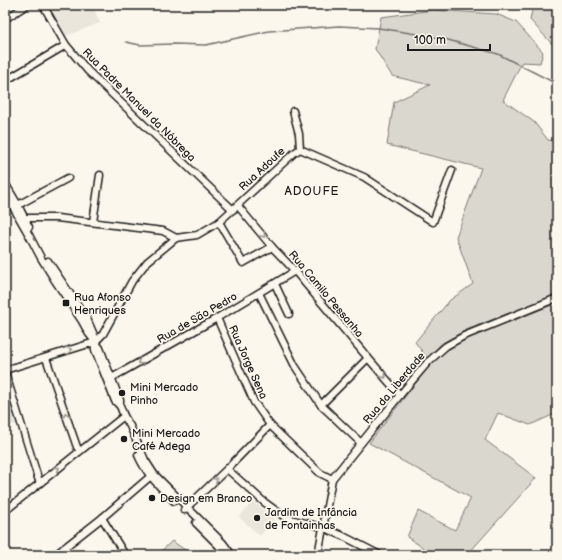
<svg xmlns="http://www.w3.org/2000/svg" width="562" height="560" font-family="'Balsamiq Sans',sans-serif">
	<rect width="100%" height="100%" fill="#fbf7ec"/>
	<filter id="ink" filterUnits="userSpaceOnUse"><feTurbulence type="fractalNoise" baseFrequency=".025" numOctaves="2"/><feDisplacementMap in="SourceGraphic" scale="8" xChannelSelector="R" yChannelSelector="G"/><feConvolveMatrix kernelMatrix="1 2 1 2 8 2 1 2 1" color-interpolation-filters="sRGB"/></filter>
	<g filter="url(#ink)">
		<!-- built -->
		<g fill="#eae6dc">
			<polygon points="48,5 92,5 100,23 66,36"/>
			<polygon points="5,383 18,424 5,427"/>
			<polygon points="253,501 275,519 260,536 239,517"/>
		</g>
		<!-- green -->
		<g fill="#dad7ce" stroke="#7b7a75">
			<polygon points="533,5 557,5 557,48 551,43 530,20"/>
			<polygon points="433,10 496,14 516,22 543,52 540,63 522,62 503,100 534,122 548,140 557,141 557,294 466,330 441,344 427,358 415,342 450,300 473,284 456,237 481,168 387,145 394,102 430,85 392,76 375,49 381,17"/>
			<polygon points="552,305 557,307 557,413 530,425 498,413 485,440 536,478 467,555 434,555 407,537 418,511 455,530 471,498 369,443 432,362 452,345"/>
			<polygon points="172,541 191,554 190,555 157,555"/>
		</g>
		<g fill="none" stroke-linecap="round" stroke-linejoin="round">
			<!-- stream -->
			<polyline stroke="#74726e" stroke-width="1.5" points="126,42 140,45 174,44 206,45 269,31 339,26 379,28 441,38 498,54 557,84"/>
			<defs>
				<g id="minor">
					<polyline points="43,5 66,45 88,71 233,210"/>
					<polyline points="5,19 27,5"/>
					<polyline points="5,81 66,45"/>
					<polyline points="293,111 299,134 300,149"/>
					<polyline points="5,183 18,205 29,227"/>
					<polyline points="5,193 29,235 41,258 54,279 82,321 89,334 100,348 120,400 120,406 124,416 130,426 145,460 154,474 223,543 232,555"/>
					<polyline points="18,205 68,178"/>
					<polyline points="238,206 272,247 295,271 368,358 400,395"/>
					<polyline points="22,218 57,218 163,231 176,238"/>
					<polyline points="93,222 100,175"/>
					<polyline points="219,222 243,263 272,247"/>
					<polyline points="48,261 87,319 94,335 95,350 115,401 120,406"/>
					<polyline points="275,284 289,314"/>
					<polyline points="259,293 295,366 321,405 361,443"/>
					<polyline points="217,318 254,402 270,425 320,473 332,479"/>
					<polyline points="95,342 103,334 132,281 147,262 176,238 197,235 219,222 294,153 300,149 364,177 433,222 452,170"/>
					<polyline points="46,358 77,447 80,451"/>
					<polyline points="5,370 95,342"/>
					<polyline points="5,372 38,478 40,483"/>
					<polyline points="108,380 217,318 295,271"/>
					<polyline points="321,405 368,358"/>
					<path d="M138,455C146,474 160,487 174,501"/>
					<polyline points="227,469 264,502 286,518 322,527 341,535 380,555"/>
					<polyline points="184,510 227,469 270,425"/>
					<polyline points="5,511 124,416"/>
					<polyline points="102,518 125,555"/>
					<polyline points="196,523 220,547 225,555"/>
					<polyline points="55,555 102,518 152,475"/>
					<polyline points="318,555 332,479 400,395 428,362 446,346 464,336 557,298"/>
				</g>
			</defs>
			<!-- minor casing -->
			<use href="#minor" stroke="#1c1c1c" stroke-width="9"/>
			<!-- minor -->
			<use href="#minor" stroke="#fbf7ec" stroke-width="6"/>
		</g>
		<!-- one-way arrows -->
		<defs><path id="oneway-chevron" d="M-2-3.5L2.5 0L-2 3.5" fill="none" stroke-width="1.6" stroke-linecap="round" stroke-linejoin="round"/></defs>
		<g stroke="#97948e">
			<use href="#oneway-chevron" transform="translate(263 235) rotate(50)"/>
			<use href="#oneway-chevron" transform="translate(69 350) rotate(-17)"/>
			<use href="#oneway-chevron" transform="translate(140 362) rotate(150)"/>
			<use href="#oneway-chevron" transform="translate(384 376) rotate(49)"/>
			<use href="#oneway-chevron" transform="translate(66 415) rotate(-109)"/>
			<use href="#oneway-chevron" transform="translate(57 469) rotate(-39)"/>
			<use href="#oneway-chevron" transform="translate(215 480) rotate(-44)"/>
		</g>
	</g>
	<!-- markers -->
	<g fill="#1c1c1c" stroke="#fbf7ec" stroke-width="1.5">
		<rect x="62" y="299" width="8" height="8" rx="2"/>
		<circle cx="122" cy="393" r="4"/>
		<circle cx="124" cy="439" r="4"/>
		<circle cx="152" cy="498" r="4"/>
		<circle cx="257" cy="518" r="4"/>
	</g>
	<g text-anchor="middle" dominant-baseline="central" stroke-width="3.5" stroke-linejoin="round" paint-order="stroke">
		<!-- street labels -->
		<g font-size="11" fill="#1c1c1c" stroke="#fbf7ec">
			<text transform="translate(139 105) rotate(45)">Rua Padre Manuel da Nóbrega</text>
			<text transform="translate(262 169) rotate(-43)">Rua Adoufe</text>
			<text transform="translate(326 294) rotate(50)">Rua Camilo Pessanha</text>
			<text transform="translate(197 318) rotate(-30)">Rua de São Pedro</text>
			<text transform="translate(248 362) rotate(66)">Rua Jorge Sena</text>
			<text transform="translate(394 388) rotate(-50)">Rua da Liberdade</text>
		</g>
		<!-- poi labels -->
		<g font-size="11" fill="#1c1c1c" stroke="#fbf7ec" text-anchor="start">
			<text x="74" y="297">Rua Afonso<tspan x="74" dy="13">Henriques</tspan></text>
			<text x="130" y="387">Mini Mercado<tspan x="130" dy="13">Pinho</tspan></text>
			<text x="132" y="433">Mini Mercado<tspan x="132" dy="13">Café Adega</tspan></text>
			<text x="160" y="498">Design em Branco</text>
			<text x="265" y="512">Jardim de Infância<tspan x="265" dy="13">de Fontainhas</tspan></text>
		</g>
		<!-- neighbourhood labels -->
		<g font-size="12" letter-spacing="1" fill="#1c1c1c" stroke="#fbf7ec">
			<text x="312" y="191">ADOUFE</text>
		</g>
	</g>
	<!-- margin -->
	<rect width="562" height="560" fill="none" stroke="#fbf7ec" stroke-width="20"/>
	<rect x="10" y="10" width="542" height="540" fill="none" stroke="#1c1c1c" stroke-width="1.5" filter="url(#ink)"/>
	<!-- scale -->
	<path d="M408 44v6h82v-6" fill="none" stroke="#1c1c1c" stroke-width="2"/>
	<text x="414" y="44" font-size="12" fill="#1c1c1c" stroke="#fbf7ec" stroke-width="3" paint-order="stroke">100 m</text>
</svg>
